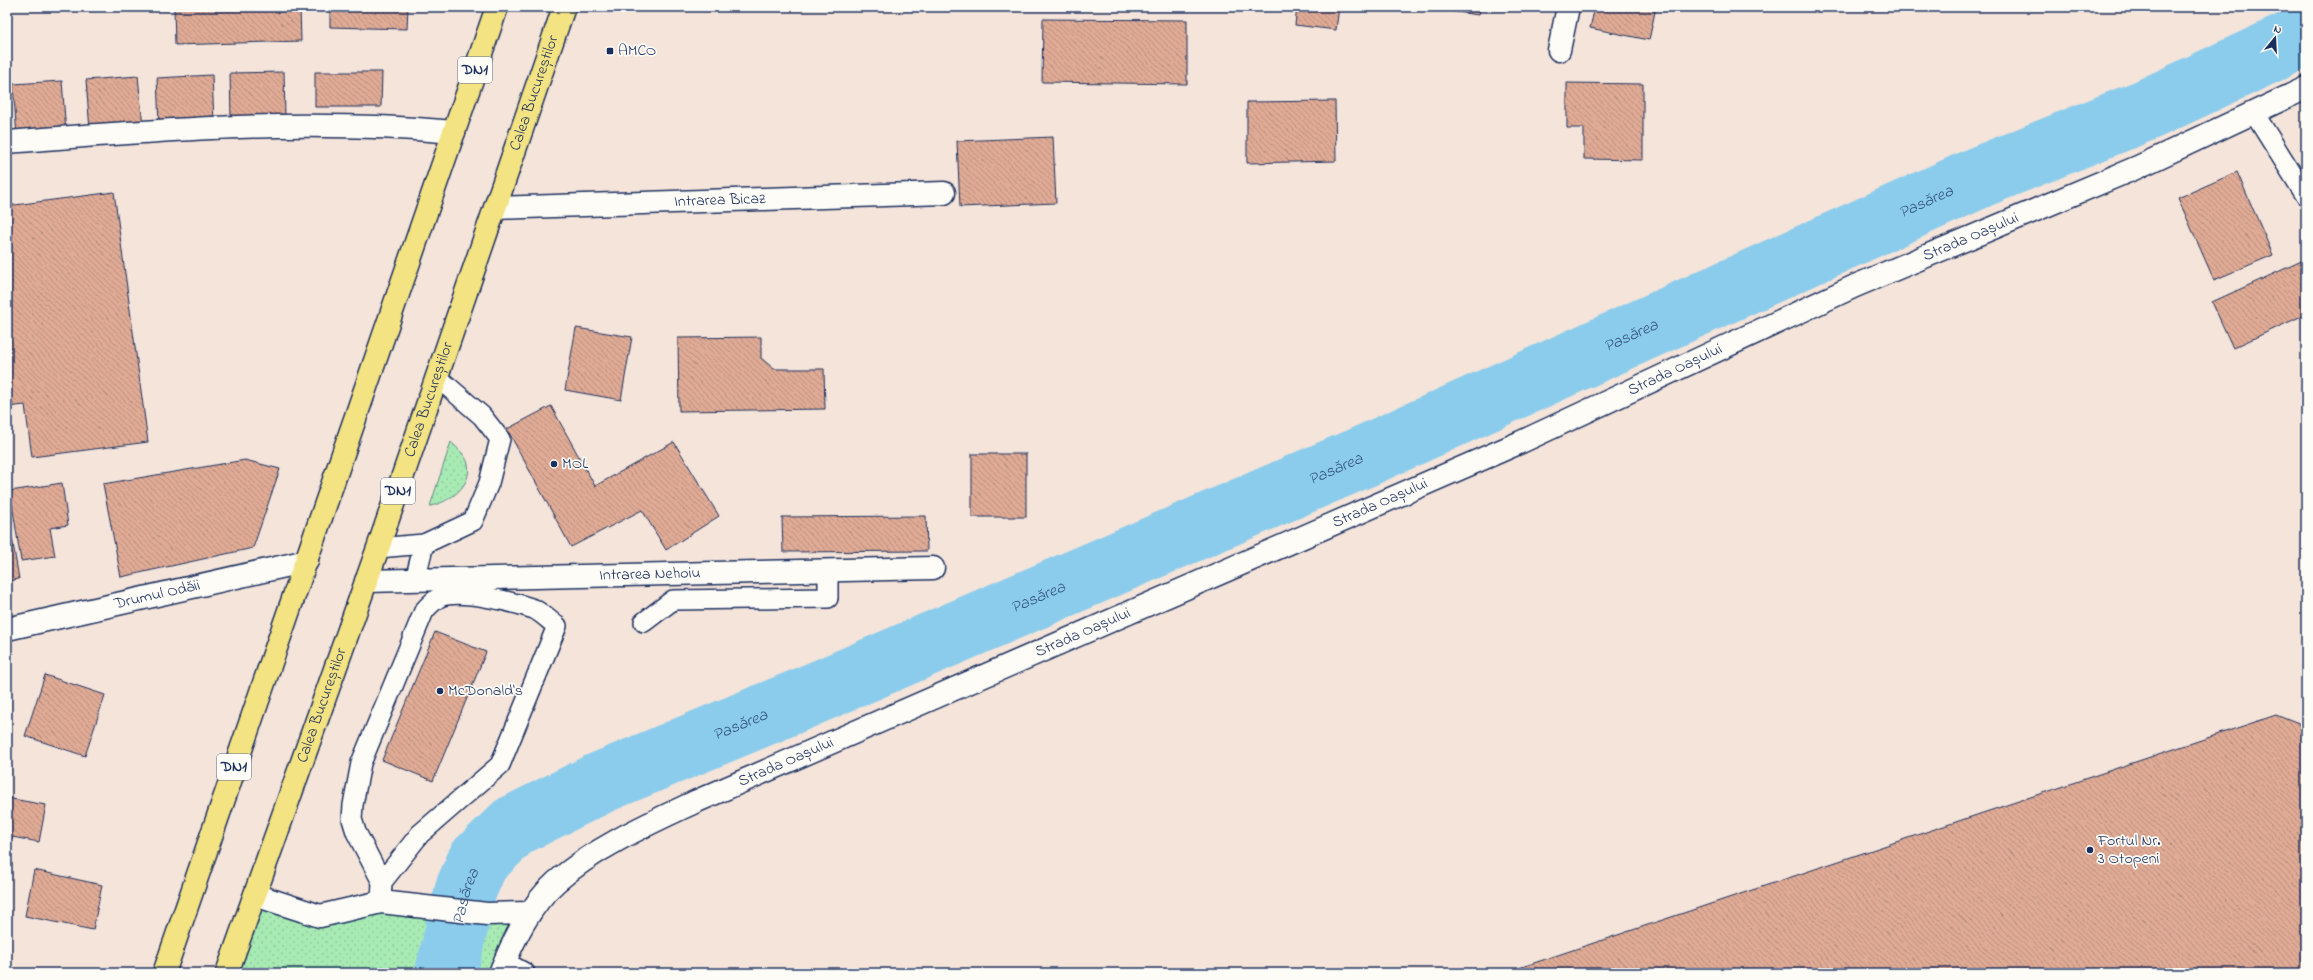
<svg xmlns="http://www.w3.org/2000/svg" width="2313" height="980" font-family="'Indie Flower',sans-serif">
	<defs>
		<pattern id="grass-dots" width="8" height="8" patternUnits="userSpaceOnUse"><rect width="8" height="8" fill="#a8eab4"/><path d="M2 2h.1M6 6h.1" fill="none" stroke="#90c99d" stroke-width="1.8" stroke-linecap="round"/></pattern>
		<pattern id="building-back-hatch" width="6" height="6" patternUnits="userSpaceOnUse"><rect width="6" height="6" fill="#e0ab95"/><path d="M-1 5l2 2M0 0l6 6M5-1l2 2" fill="none" stroke="#b58c7d"/></pattern>
	</defs>
	<rect width="100%" height="100%" fill="#f4e4da"/>
	<filter id="ink" filterUnits="userSpaceOnUse"><feTurbulence type="fractalNoise" baseFrequency=".025" numOctaves="2"/><feDisplacementMap in="SourceGraphic" scale="8" xChannelSelector="R" yChannelSelector="G"/><feConvolveMatrix kernelMatrix="1 2 1 2 8 2 1 2 1" color-interpolation-filters="sRGB"/></filter>
	<g filter="url(#ink)">
		<!-- grass -->
		<g fill="url(#grass-dots)" stroke="#628c89">
			<path d="M451,442C457,448 466,455 468,464C473,486 448,503 430,506Z"/>
			<polygon points="255,895 320,916 381,902 530,913 500,973 227,973"/>
		</g>
		<g fill="none" stroke-linecap="round" stroke-linejoin="round">
			<!-- river -->
			<path stroke="#8bccec" stroke-width="62" id="s1" d="M446,973L466,889L478,861L514,826L600,783L797,701L1365,456L1982,176L2146,110L2306,35"/>
		</g>
		<!-- building -->
		<g fill="url(#building-back-hatch)" stroke="#1b2f5e">
			<polygon points="174,7 300,7 301,41 175,45"/>
			<polygon points="330,7 408,7 407,29 330,27"/>
			<polygon points="1297,7 1339,7 1336,30 1295,25"/>
			<polygon points="1435,7 1480,7 1479,15 1434,9"/>
			<polygon points="1595,7 1656,7 1649,40 1590,28"/>
			<polygon points="1043,19 1187,20 1187,84 1042,82"/>
			<polygon points="284,72 285,117 231,119 230,73"/>
			<polygon points="315,72 382,72 381,107 315,107"/>
			<polygon points="212,75 214,123 159,125 157,78"/>
			<polygon points="138,76 143,126 90,130 86,80"/>
			<polygon points="62,81 66,133 17,137 13,84"/>
			<polygon points="1567,83 1643,84 1643,160 1584,159 1584,128 1567,128"/>
			<polygon points="1335,101 1336,161 1247,163 1247,102"/>
			<polygon points="1053,137 1056,203 960,207 957,141"/>
			<polygon points="2237,172 2273,255 2214,280 2178,198"/>
			<polygon points="114,192 148,442 32,457 25,405 7,407 7,206"/>
			<polygon points="2306,259 2306,314 2233,348 2212,302"/>
			<polygon points="576,328 632,337 621,400 565,390"/>
			<polygon points="761,337 761,358 774,369 824,369 825,409 679,411 678,338"/>
			<polygon points="551,406 595,486 674,442 719,516 666,550 642,510 571,547 507,429"/>
			<rect x="972" y="454" width="54" height="63"/>
			<polygon points="245,460 280,469 253,548 121,577 103,484"/>
			<polygon points="62,483 68,525 50,528 55,556 21,561 10,491"/>
			<polygon points="7,508 19,579 7,581"/>
			<polygon points="926,516 927,551 783,552 782,517"/>
			<polygon points="435,632 486,652 433,781 382,760"/>
			<polygon points="45,675 105,695 85,756 25,736"/>
			<polygon points="2276,715 2306,727 2306,973 1504,973"/>
			<polygon points="7,798 46,805 39,842 7,836"/>
			<polygon points="34,870 102,885 93,930 25,916"/>
		</g>
		<g fill="none" stroke-linecap="round" stroke-linejoin="round">
			<defs>
				<g id="service">
					<polyline points="2254,113 2306,196"/>
					<polyline points="378,548 424,544 473,521 489,483 500,439 482,416 437,377"/>
					<polyline points="415,580 424,544"/>
					<polyline points="644,622 673,600 828,598 828,571"/>
					<path d="M381,902L382,882L420,834L500,765L557,626C550,621 542,613 534,609C514,602 460,589 440,597C433,601 429,605 424,611L361,763L353,805L352,819L356,832L382,882"/>
					<polyline points="505,962 525,973"/>
				</g>
				<g id="minor">
					<polyline points="1559,50 1568,7"/>
					<path d="M7,142C156,130 304,118 454,132"/>
					<path id="s2" d="M495,208L944,193"/>
					<path id="s3" d="M366,581L933,568"/>
					<polyline points="255,895 320,916 381,902 487,914 530,913"/>
				</g>
				<g id="tertiary">
					<path id="s4" d="M7,629L307,561"/>
					<path id="s5" d="M500,973C513,941 530,905 556,882C594,848 650,823 697,801L1521,442L1855,286L2138,167L2306,88"/>
				</g>
				<g id="trunk">
					<polyline points="164,973 497,7"/>
					<path id="s6" d="M227,973L378,548L564,7"/>
				</g>
			</defs>
			<!-- service casing -->
			<use href="#service" stroke="#1b2f5e" stroke-width="22"/>
			<!-- minor casing -->
			<use href="#minor" stroke="#1b2f5e" stroke-width="25"/>
			<!-- tertiary casing -->
			<use href="#tertiary" stroke="#1b2f5e" stroke-width="25"/>
			<!-- trunk casing -->
			<use href="#trunk" stroke="#1b2f5e" stroke-width="25"/>
			<!-- service -->
			<use href="#service" stroke="#fdfcf7" stroke-width="19"/>
			<!-- minor -->
			<use href="#minor" stroke="#fdfcf7" stroke-width="22"/>
			<!-- tertiary -->
			<use href="#tertiary" stroke="#fdfcf7" stroke-width="22"/>
			<!-- trunk -->
			<use href="#trunk" stroke="#f4e382" stroke-width="22"/>
		</g>
	</g>
	<!-- markers -->
	<g fill="#1b2f5e" stroke="#fdfcf7" stroke-width="1.5">
		<rect x="606" y="47" width="8" height="8" rx="2"/>
		<circle cx="554" cy="464" r="4"/>
		<circle cx="440" cy="691" r="4"/>
		<circle cx="2090" cy="850" r="4"/>
	</g>
	<g text-anchor="middle" dominant-baseline="central" stroke-width="3.5" stroke-linejoin="round" paint-order="stroke">
		<!-- shield labels -->
		<g fill="#fdfcf7" stroke="#5f6c8c" stroke-width="1">
			<rect x="458" y="57" width="34" height="26" rx="3"/>
			<rect x="381" y="478" width="34" height="26" rx="3"/>
			<rect x="217" y="754" width="34" height="26" rx="3"/>
		</g>
		<g font-size="15" font-weight="bold" fill="#1b2f5e">
			<text x="475" y="70">DN1</text>
			<text x="398" y="491">DN1</text>
			<text x="234" y="767">DN1</text>
		</g>
		<!-- poi labels -->
		<g font-size="16" fill="#1b2f5e" stroke="#fdfcf7" text-anchor="start">
			<text x="618" y="51">AMCO</text>
			<text x="562" y="464">MOL</text>
			<text x="448" y="691">McDonald's</text>
			<text x="2098" y="841">Fortul Nr.<tspan x="2098" dy="18">3 Otopeni</tspan></text>
		</g>
		<!-- street labels -->
		<g font-size="16" fill="#1b2f5e" stroke="#fdfcf7">
			<text stroke="none"><textPath href="#s6" startOffset="932">Calea Bucureștilor</textPath></text>
			<text stroke="none"><textPath href="#s2" startOffset="225">Intrarea Bicaz</textPath></text>
			<text stroke="none"><textPath href="#s5" startOffset="1664">Strada Oașului</textPath></text>
			<text stroke="none"><textPath href="#s5" startOffset="1340">Strada Oașului</textPath></text>
			<text stroke="none"><textPath href="#s6" startOffset="608">Calea Bucureștilor</textPath></text>
			<text stroke="none"><textPath href="#s5" startOffset="1016">Strada Oașului</textPath></text>
			<text stroke="none"><textPath href="#s3" startOffset="284">Intrarea Nehoiu</textPath></text>
			<text stroke="none"><textPath href="#s4" startOffset="154">Drumul Odăii</textPath></text>
			<text stroke="none"><textPath href="#s5" startOffset="692">Strada Oașului</textPath></text>
			<text stroke="none"><textPath href="#s6" startOffset="284">Calea Bucureștilor</textPath></text>
			<text stroke="none"><textPath href="#s5" startOffset="368">Strada Oașului</textPath></text>
		</g>
		<!-- water labels -->
		<g font-size="17" font-style="italic" fill="#375682" stroke="#fdfcf7">
			<text stroke="none"><textPath href="#s1" startOffset="1711">Pasărea</textPath></text>
			<text stroke="none"><textPath href="#s1" startOffset="1387">Pasărea</textPath></text>
			<text stroke="none"><textPath href="#s1" startOffset="1063">Pasărea</textPath></text>
			<text stroke="none"><textPath href="#s1" startOffset="739">Pasărea</textPath></text>
			<text stroke="none"><textPath href="#s1" startOffset="415">Pasărea</textPath></text>
			<text stroke="none"><textPath href="#s1" startOffset="79">Pasărea</textPath></text>
		</g>
	</g>
	<!-- margin -->
	<rect width="2313" height="980" fill="none" stroke="#fdfcf7" stroke-width="24"/>
	<rect x="12" y="12" width="2289" height="956" fill="none" stroke="#1b2f5e" stroke-width="1.5" filter="url(#ink)"/>
	<!-- north arrow -->
	<g transform="translate(2275 38) rotate(18)" stroke="#fdfcf7" stroke-width="3" paint-order="stroke">
	<path d="M0-3L7 15L0 10L-7 15Z" fill="#1b2f5e"/>
	<text y="-6" font-size="11" font-weight="bold" text-anchor="middle" fill="#1b2f5e">N</text>
	</g>
</svg>
